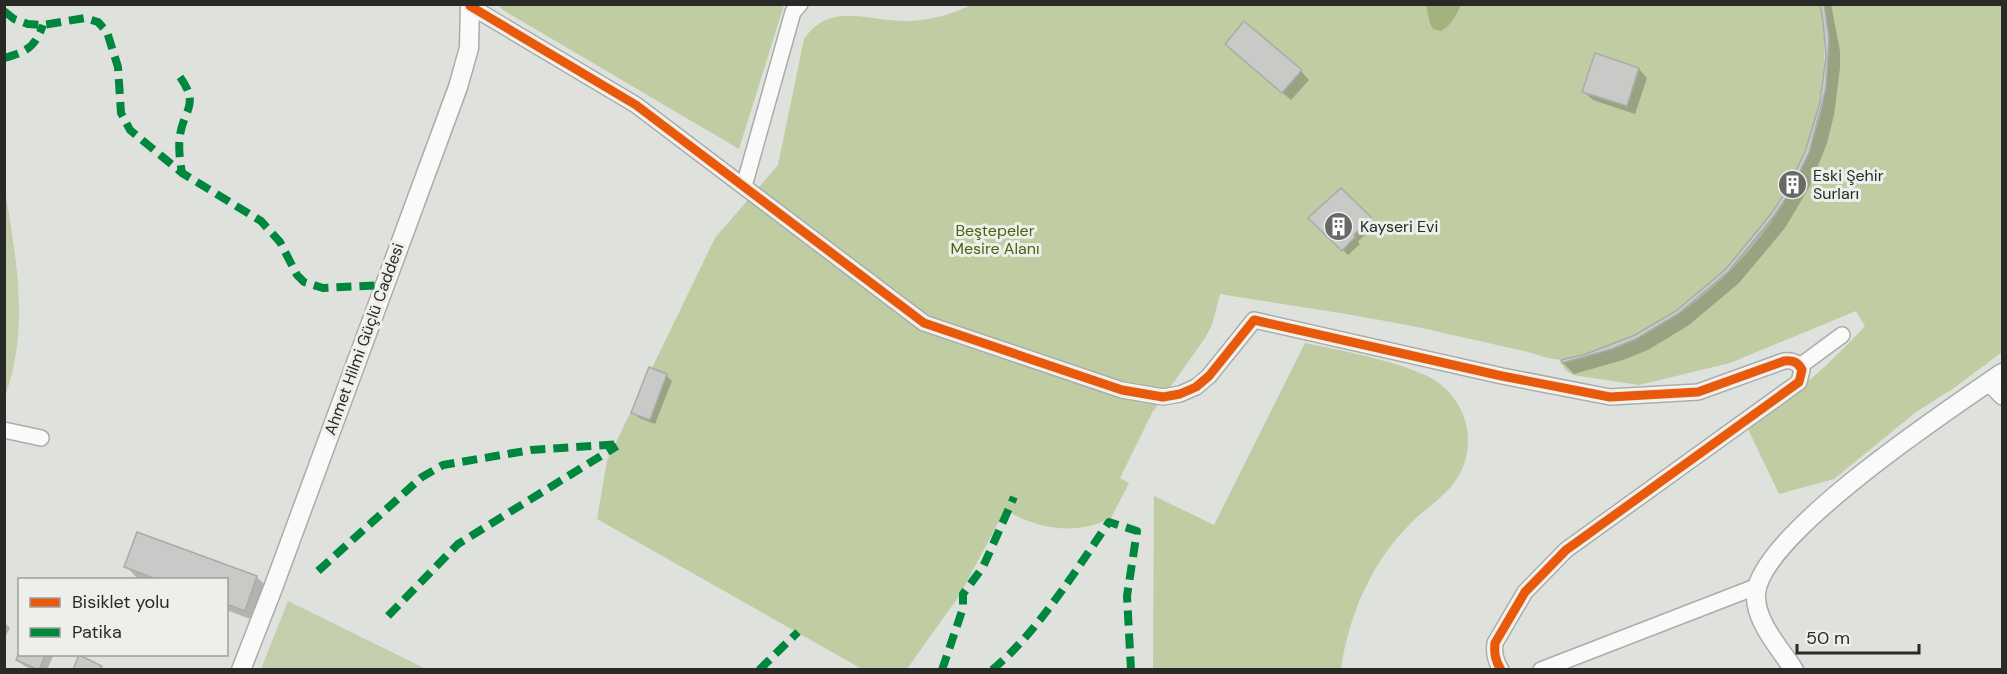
<svg xmlns="http://www.w3.org/2000/svg" width="2007" height="674" font-family="'DM Sans',sans-serif">
	<rect width="100%" height="100%" fill="#dfe1dd"/>
	<!-- green -->
	<g fill="#c4ceac">
		<path d="M5,190C16,258 30,329 5,396Z"/>
		<polygon points="288,601 426,669 261,669"/>
	</g>
	<!-- forest -->
	<g fill="#c0cca2">
		<path d="M973,4L1820,5C1848,143 1742,294 1615,343C1598,349 1582,357 1563,359C1553,361 1539,355 1528,352C1493,344 1457,336 1422,328C1355,314 1287,305 1220,294L1212,325L1205,338L1152,413L1120,478L1129,483L1111,518C1075,536 1038,529 1005,510L959,596L907,669H862L597,519L607,461L715,238L778,165L804,39C831,0 868,22 909,21C932,20 953,14 973,4Z"/>
		<polygon points="498,5 784,5 739,149 503,10"/>
		<path d="M1824,5H2002V352L1954,388L1916,412L1834,479L1779,494L1748,429C1791,398 1829,365 1865,326L1856,311L1730,363L1639,385L1573,375L1564,369L1562,363C1587,357 1612,350 1635,339C1756,281 1850,141 1824,5Z"/>
		<path d="M1305,343C1339,350 1411,363 1439,383C1454,394 1464,411 1467,429C1470,446 1466,466 1456,480C1444,498 1424,509 1410,524C1371,563 1349,615 1341,669H1153L1154,496L1214,525Z"/>
	</g>
	<!-- water -->
	<path fill="#a4b27e" d="M1426,5V4L1461,5C1456,15 1451,26 1441,31L1433,29L1430,23Z"/>
	<!-- shadow -->
	<g fill="#0003">
		<polygon points="1821,4 1831,4 1840,51 1840,68 1834,115 1827,143 1810,186 1785,228 1739,283 1689,325 1648,350 1623,360 1574,374 1563,363 1635,337 1677,312 1711,285 1741,255 1787,194 1807,152 1821,102 1826,73 1825,21"/>
		<polygon points="1235,52 1301,71 1309,80 1291,100"/>
		<polygon points="1639,69 1647,78 1635,114 1593,100 1584,92"/>
		<polygon points="1341,190 1375,224 1358,242 1360,244 1348,255 1310,218"/>
		<polygon points="666,375 672,381 655,424 639,418 633,412"/>
		<polygon points="138,534 257,577 268,588 256,621 226,610 226,580 142,580 137,578 126,566"/>
		<polygon points="4,622 10,628 4,639"/>
		<polygon points="20,654 54,654 47,670 33,670 23,665 17,660"/>
	</g>
	<!-- building -->
	<g fill="#c9cac8" stroke="#a9aba8" stroke-width="1.5">
		<polygon points="1820,4 1824,4 1829,38 1826,88 1809,153 1788,195 1774,216 1728,272 1678,314 1636,339 1612,349 1562,363 1561,360 1586,354 1635,335 1676,311 1726,269 1771,214 1785,193 1805,152 1820,102 1826,56 1823,21"/>
		<polygon points="1244,21 1302,70 1282,93 1225,44"/>
		<polygon points="1595,53 1639,68 1627,106 1582,92"/>
		<polygon points="1341,188 1371,217 1354,235 1355,237 1342,251 1308,218"/>
		<polygon points="649,367 667,374 650,420 631,413"/>
		<polygon points="137,532 257,576 245,611 226,604 226,580 159,580 124,567"/>
		<polygon points="20,651 20,654 46,654 39,670 16,660"/>
		<polygon points="79,655 102,666 100,670 73,670"/>
	</g>
	<g fill="none" stroke-linecap="round" stroke-linejoin="round">
		<defs>
			<g id="minor">
				<path d="M470,6L636,105L924,323L1122,390L1163,397L1180,394L1196,387L1209,376L1254,320L1502,376L1610,397L1698,392L1784,361C1793,360 1798,362 1802,370L1799,382L1566,550L1525,592L1495,643C1494,653 1495,660 1501,670"/>
				<polyline points="744,186 793,12 800,4"/>
				<polyline points="1800,366 1842,335"/>
				<polyline points="1988,383 2002,397"/>
				<polyline points="4,430 41,438"/>
				<polyline points="1541,670 1758,586"/>
			</g>
			<g id="tertiary">
				<polyline points="241,670 273,588 458,87 469,48 470,4"/>
				<path d="M1794,670C1780,648 1754,621 1756,593C1762,533 1951,408 2002,373"/>
			</g>
		</defs>
		<!-- minor casing -->
		<use href="#minor" stroke="#abacaa" stroke-width="18"/>
		<!-- tertiary casing -->
		<use href="#tertiary" stroke="#abacaa" stroke-width="21"/>
		<!-- minor -->
		<use href="#minor" stroke="#fafafa" stroke-width="15"/>
		<!-- tertiary -->
		<use href="#tertiary" stroke="#fafafa" stroke-width="18"/>
		<!-- quiet -->
		<g stroke="#00873e" stroke-width="8" stroke-dasharray="15 8" stroke-linecap="butt">
			<polyline points="4,11 14,19 28,24 43,25 85,18 98,22 107,32 118,67 121,113 130,130 182,173 261,221 280,242 297,275 304,282 323,288 384,285"/>
			<path d="M4,58C27,52 35,47 43,25"/>
			<path d="M180,77C200,105 184,109 180,135C178,147 180,161 182,173"/>
			<polyline points="318,571 422,477 443,465 531,450 620,444"/>
			<polyline points="388,616 458,544 617,446"/>
			<polyline points="759,670 798,632"/>
			<polyline points="942,670 963,608 963,594 983,567 1014,497"/>
			<path d="M992,670C1037,633 1076,570 1109,522L1137,531L1127,596L1131,670"/>
		</g>
		<defs>
			<path id="cycleway" d="M470,6L636,105L924,323L1122,390L1163,397L1180,394L1196,387L1209,376L1254,320L1502,376L1610,397L1698,392L1784,361C1793,360 1798,362 1802,370L1799,382L1566,550L1525,592L1495,643C1494,653 1495,660 1501,670"/>
		</defs>
		<!-- cycleway casing -->
		<use href="#cycleway" stroke="#edefea" stroke-width="13"/>
		<!-- cycleway -->
		<use href="#cycleway" stroke="#e8590c" stroke-width="9"/>
	</g>
	<!-- icons -->
	<defs>
		<symbol id="building-disc" viewBox="-11 -11 22 22"><circle r="9.5" fill="#696967" stroke="#edefea"/><path d="M-4-6H4V6H1V3H-1V6H-4ZM-2.5-4.3h1.7v1.8h-1.7ZM.8-4.3h1.7v1.8H.8ZM-2.5-1h1.7V.8h-1.7ZM.8-1h1.7V.8H.8Z" fill="#fff"/></symbol>
	</defs>
	<g fill-rule="evenodd">
		<use href="#building-disc" x="1776" y="168" width="33" height="33"/>
		<use href="#building-disc" x="1322" y="210" width="33" height="33"/>
	</g>
	<g text-anchor="middle" dominant-baseline="central" stroke-width="6" stroke-linejoin="round" paint-order="stroke">
		<!-- poi labels -->
		<g font-size="16" fill="#292927" stroke="#edefea" text-anchor="start">
			<text x="1813" y="175">Eski Şehir<tspan x="1813" dy="18">Surları</tspan></text>
			<text x="1360" y="226">Kayseri Evi</text>
		</g>
		<!-- park labels -->
		<g font-size="16" fill="#4f600c" stroke="#edefea">
			<text x="995" y="230">Beştepeler<tspan x="995" dy="18">Mesire Alanı</tspan></text>
		</g>
		<!-- street labels -->
		<g font-size="16" fill="#292927" stroke="#edefea">
			<text transform="translate(364 339) rotate(-70)">Ahmet Hilmi Güçlü Caddesi</text>
		</g>
	</g>
	<!-- border -->
	<rect width="2007" height="674" fill="none" stroke="#292927" stroke-width="12"/>
	<!-- legend -->
	<rect x="18" y="578" width="210" height="78" fill="#edefea" stroke="#9fa09c" stroke-width="1.5"/>
	<rect x="30" y="598" width="30" height="9" fill="#e8590c" stroke="#9fa09c" stroke-width="1.5"/>
	<text x="72" y="608" font-size="18" fill="#292927">Bisiklet yolu</text>
	<rect x="30" y="628" width="30" height="9" fill="#00873e" stroke="#9fa09c" stroke-width="1.5"/>
	<text x="72" y="638" font-size="18" fill="#292927">Patika</text>
	<!-- scale -->
	<path d="M1797 644v9h122v-9" fill="none" stroke="#292927" stroke-width="3"/>
	<text x="1806" y="644" font-size="18" fill="#292927" stroke="#edefea" stroke-width="4.5" paint-order="stroke">50 m</text>
</svg>
